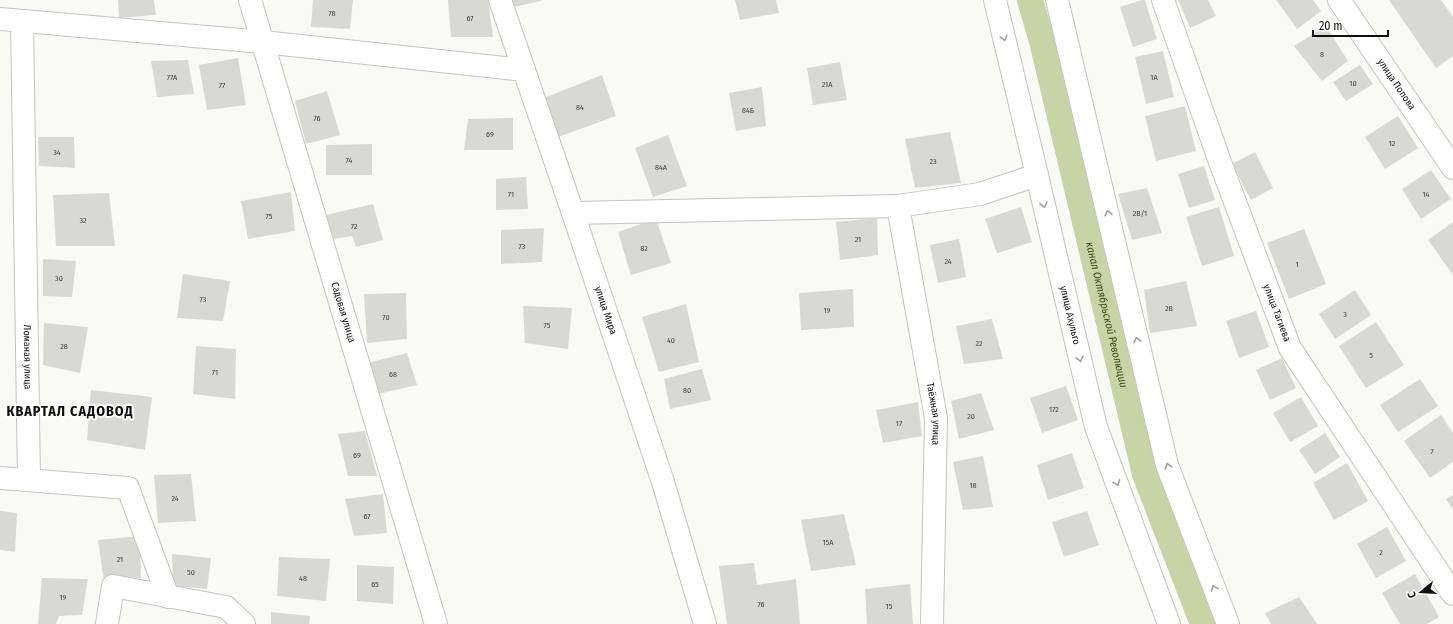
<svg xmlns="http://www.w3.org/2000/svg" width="1453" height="624" font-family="'Fira Sans Condensed',sans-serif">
	<rect width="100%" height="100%" fill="#f9faf6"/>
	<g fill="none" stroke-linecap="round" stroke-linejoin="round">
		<!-- canal -->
		<path stroke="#c8d4a5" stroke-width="26" id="s1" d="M1030,0L1042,41L1145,474L1203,624"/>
	</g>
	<!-- building -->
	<g fill="#d8d9d5">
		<polygon points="118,0 154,0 156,15 119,18"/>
		<polygon points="313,0 353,0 350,29 311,27"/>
		<polygon points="448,0 488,0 493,37 451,37"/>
		<polygon points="511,0 541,0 541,1 514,7"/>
		<polygon points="735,0 776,0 779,13 740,20"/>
		<polygon points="1142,0 1145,0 1157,39 1133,47 1120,7"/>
		<polygon points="1178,0 1208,0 1216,16 1190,28"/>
		<polygon points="1276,0 1313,0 1321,11 1297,29"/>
		<polygon points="1389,0 1441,0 1453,17 1453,56 1436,68"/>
		<polygon points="1326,26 1348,61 1322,81 1294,46"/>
		<polygon points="1163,51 1174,97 1146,104 1135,57"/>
		<polygon points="238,58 246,105 207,110 199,65"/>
		<polygon points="188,60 194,94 157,97 151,61"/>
		<polygon points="840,62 847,100 813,105 807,68"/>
		<polygon points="1360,65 1373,84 1346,101 1333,82"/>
		<polygon points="602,75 616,116 558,137 544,98"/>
		<polygon points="762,87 766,126 736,131 729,93"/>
		<polygon points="327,91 340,135 306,144 295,101"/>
		<polygon points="1185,106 1196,151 1156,161 1145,116"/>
		<polygon points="1398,116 1418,148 1385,169 1365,137"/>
		<polygon points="513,118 513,150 464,150 468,119"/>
		<polygon points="950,132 961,183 915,188 905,139"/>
		<polygon points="668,135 687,186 653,197 635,148"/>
		<polygon points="38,137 74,137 75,168 39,166"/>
		<polygon points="372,144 372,175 326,175 326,145"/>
		<polygon points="1255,152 1273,188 1251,200 1232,164"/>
		<polygon points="1204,166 1215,200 1189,208 1178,174"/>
		<polygon points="1431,170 1451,199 1421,219 1402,189"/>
		<polygon points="526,177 528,209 496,210 496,179"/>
		<polygon points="1147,188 1162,233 1132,240 1118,194"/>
		<polygon points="291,192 295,231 248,239 241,201"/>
		<polygon points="109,193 115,246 56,246 53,195"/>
		<polygon points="373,204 383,240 356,247 352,236 334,239 326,215"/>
		<polygon points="1021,207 1032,242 997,253 985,219"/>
		<polygon points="1219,207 1234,256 1202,266 1186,217"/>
		<polygon points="877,218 878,255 840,260 836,222"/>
		<polygon points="656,219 671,263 631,275 618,232"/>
		<polygon points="1453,222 1453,275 1428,240"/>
		<polygon points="544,228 542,262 501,264 501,230"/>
		<polygon points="1304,229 1326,284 1289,299 1267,243"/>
		<polygon points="959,239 966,277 938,283 930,245"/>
		<polygon points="43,259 76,261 72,297 43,296"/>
		<polygon points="183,274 230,281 223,321 177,318"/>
		<polygon points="1186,281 1197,326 1150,333 1144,290"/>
		<polygon points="853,289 854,327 801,330 799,293"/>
		<polygon points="1355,290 1371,315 1335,339 1319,314"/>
		<polygon points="406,293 407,339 367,343 364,294"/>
		<polygon points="686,304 699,362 659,372 642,317"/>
		<polygon points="523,306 572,308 568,349 525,343"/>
		<polygon points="1256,311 1269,347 1239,358 1226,321"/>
		<polygon points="992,319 1003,359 964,364 956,326"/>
		<polygon points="1376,322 1404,365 1366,388 1339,346"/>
		<polygon points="44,323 88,327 80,373 43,365"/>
		<polygon points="196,346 236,349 235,399 193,394"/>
		<polygon points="407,353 417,385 378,394 368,363"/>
		<polygon points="1282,358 1296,388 1270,400 1256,370"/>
		<polygon points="702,369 711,400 670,409 664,379"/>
		<polygon points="1420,379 1438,406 1398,432 1380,405"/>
		<polygon points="1066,386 1078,420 1042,433 1030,398"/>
		<polygon points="91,390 152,397 145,450 87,440"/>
		<polygon points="981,393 994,430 959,439 951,401"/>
		<polygon points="1301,397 1318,426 1290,442 1273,413"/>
		<polygon points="918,402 922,436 883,443 876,410"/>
		<polygon points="1441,415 1453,433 1453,462 1430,478 1404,441"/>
		<polygon points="365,431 377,476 348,476 338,434"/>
		<polygon points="1325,433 1340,457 1315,474 1299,450"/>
		<polygon points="1072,453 1084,488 1048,500 1037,465"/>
		<polygon points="983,456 993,507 963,510 953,462"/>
		<polygon points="1347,463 1368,501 1334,520 1313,483"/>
		<polygon points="191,474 196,521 158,523 154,475"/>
		<polygon points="383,494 387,533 354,536 345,499"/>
		<polygon points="1453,495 1453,510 1446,499"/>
		<polygon points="0,511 17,513 15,552 0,550"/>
		<polygon points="1087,511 1099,545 1064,557 1052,522"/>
		<polygon points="844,514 856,565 811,571 801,520"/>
		<polygon points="1387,527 1406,561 1376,578 1357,544"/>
		<polygon points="140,536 141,578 104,582 98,540"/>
		<polygon points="172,554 211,558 207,589 173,586"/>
		<polygon points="279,557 330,559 326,601 277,596"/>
		<polygon points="754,563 757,585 796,579 800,624 727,624 719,566"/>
		<polygon points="357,565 394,567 393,604 357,601"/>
		<polygon points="1415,574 1439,617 1427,624 1400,624 1382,593"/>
		<polygon points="42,578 88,579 82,615 59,616 56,624 38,624"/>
		<polygon points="910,584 913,624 867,624 865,589"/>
		<polygon points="1299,597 1317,624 1271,624 1265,613"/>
		<polygon points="271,612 310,616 309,624 271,624"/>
	</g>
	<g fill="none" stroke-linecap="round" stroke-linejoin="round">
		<defs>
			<g id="street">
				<path id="s2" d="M250,0L436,624"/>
				<path id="s3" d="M500,0L573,213L663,482L705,624"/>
				<path id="s4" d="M1163,0L1220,162L1290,348L1453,594"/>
				<path id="s5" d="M1339,0L1453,168"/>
				<polyline points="0,19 263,42 524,70"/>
				<path id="s6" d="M22,21L29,480"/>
				<path id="s7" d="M898,206L936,418L932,624"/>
				<polyline points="573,213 898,206 980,194 1037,175"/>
				<polyline points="0,478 128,488 168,597"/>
				<polyline points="107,624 113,586 226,607 244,624"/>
			</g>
			<g id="secondary">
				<path id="s8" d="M995,0L1037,175L1096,427L1169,624"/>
				<polyline points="1057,0 1167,465 1228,624"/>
			</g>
		</defs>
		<!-- street casing -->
		<use href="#street" stroke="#c4c5c1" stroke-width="24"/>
		<!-- secondary casing -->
		<use href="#secondary" stroke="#c4c5c1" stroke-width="24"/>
		<!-- street -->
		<use href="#street" stroke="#fff" stroke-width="22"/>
		<!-- secondary -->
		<use href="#secondary" stroke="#fff" stroke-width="22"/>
	</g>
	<!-- one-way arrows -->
	<defs><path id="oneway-chevron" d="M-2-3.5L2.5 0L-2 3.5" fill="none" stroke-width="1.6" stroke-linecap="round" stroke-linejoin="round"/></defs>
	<g stroke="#9f9f9f">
		<use href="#oneway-chevron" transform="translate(1004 38) rotate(76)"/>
		<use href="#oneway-chevron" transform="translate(1044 205) rotate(77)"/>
		<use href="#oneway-chevron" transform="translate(1108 213) rotate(-103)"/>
		<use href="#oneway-chevron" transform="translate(1137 340) rotate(-103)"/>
		<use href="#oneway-chevron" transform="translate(1080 359) rotate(77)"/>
		<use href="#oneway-chevron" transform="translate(1168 466) rotate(-108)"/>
		<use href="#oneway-chevron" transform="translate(1117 483) rotate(69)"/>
		<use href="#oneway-chevron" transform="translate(1214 588) rotate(-111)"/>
	</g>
	<g text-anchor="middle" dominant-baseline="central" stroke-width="4" stroke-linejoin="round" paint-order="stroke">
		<!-- number labels -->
		<g font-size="8" fill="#414240">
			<text x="332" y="13">78</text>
			<text x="470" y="18">67</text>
			<text x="1322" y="54">8</text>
			<text x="172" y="77">77А</text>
			<text x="1154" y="77">1А</text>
			<text x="1353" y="83">10</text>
			<text x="827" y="84">21А</text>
			<text x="222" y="85">77</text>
			<text x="580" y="107">84</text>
			<text x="748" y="110">84Б</text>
			<text x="317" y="118">76</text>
			<text x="490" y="134">69</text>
			<text x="1392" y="143">12</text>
			<text x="57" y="152">34</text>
			<text x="349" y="160">74</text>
			<text x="933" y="161">23</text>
			<text x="661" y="167">84А</text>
			<text x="511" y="194">71</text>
			<text x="1426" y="194">14</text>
			<text x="1140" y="213">2В/1</text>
			<text x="269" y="216">75</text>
			<text x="83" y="220">32</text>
			<text x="354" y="226">72</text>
			<text x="858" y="239">21</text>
			<text x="522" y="246">73</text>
			<text x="644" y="248">82</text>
			<text x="948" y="261">24</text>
			<text x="1297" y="264">1</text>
			<text x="59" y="278">30</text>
			<text x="203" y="299">73</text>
			<text x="1169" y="308">2В</text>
			<text x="827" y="310">19</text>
			<text x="1345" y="314">3</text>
			<text x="386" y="317">70</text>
			<text x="547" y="325">75</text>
			<text x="671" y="340">40</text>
			<text x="979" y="343">22</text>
			<text x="64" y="346">28</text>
			<text x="1371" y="355">5</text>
			<text x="215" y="372">71</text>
			<text x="393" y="374">68</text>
			<text x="687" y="390">80</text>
			<text x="1054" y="409">172</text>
			<text x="971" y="416">20</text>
			<text x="899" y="423">17</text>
			<text x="1432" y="451">7</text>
			<text x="357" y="455">69</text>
			<text x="973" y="485">18</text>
			<text x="175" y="498">24</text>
			<text x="367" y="516">67</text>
			<text x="828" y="542">15А</text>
			<text x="1381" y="552">2</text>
			<text x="120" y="559">21</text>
			<text x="191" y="572">50</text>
			<text x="303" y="578">48</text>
			<text x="375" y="584">65</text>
			<text x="63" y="597">19</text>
			<text x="761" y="604">76</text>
			<text x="889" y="606">15</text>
		</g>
		<!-- street labels -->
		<g font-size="10" fill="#0f0f0e" stroke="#fff">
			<text stroke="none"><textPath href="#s5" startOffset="102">улица Попова</textPath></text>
			<text stroke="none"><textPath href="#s3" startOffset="328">улица Мира</textPath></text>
			<text stroke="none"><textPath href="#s2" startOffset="326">Садовая улица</textPath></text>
			<text stroke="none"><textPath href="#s4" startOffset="333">улица Тагиева</textPath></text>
			<text stroke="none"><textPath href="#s8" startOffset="324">улица Ахульго</textPath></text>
			<text stroke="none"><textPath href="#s6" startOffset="336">Ломаная улица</textPath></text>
			<text stroke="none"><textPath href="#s7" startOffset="211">Таёжная улица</textPath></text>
		</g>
		<!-- water labels -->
		<g font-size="11" font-style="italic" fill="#3d4713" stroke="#fff">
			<text stroke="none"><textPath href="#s1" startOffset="324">канал Октябрьской Революции</textPath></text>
		</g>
		<!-- district labels -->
		<g font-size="14" font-weight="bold" letter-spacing="1" fill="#0f0f0e" stroke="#fff">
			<text x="70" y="411">КВАРТАЛ САДОВОД</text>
		</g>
	</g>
	<!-- north arrow -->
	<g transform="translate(1421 592) rotate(252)" stroke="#ffffff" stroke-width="3" paint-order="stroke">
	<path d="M0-3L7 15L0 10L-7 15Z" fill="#0f0f0e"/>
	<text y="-6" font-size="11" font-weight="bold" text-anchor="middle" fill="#0f0f0e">С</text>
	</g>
	<!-- scale -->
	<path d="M1313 30v6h75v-6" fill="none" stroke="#0f0f0e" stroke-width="2"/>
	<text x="1319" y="30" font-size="12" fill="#0f0f0e" stroke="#ffffff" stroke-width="3" paint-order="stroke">20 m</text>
</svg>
